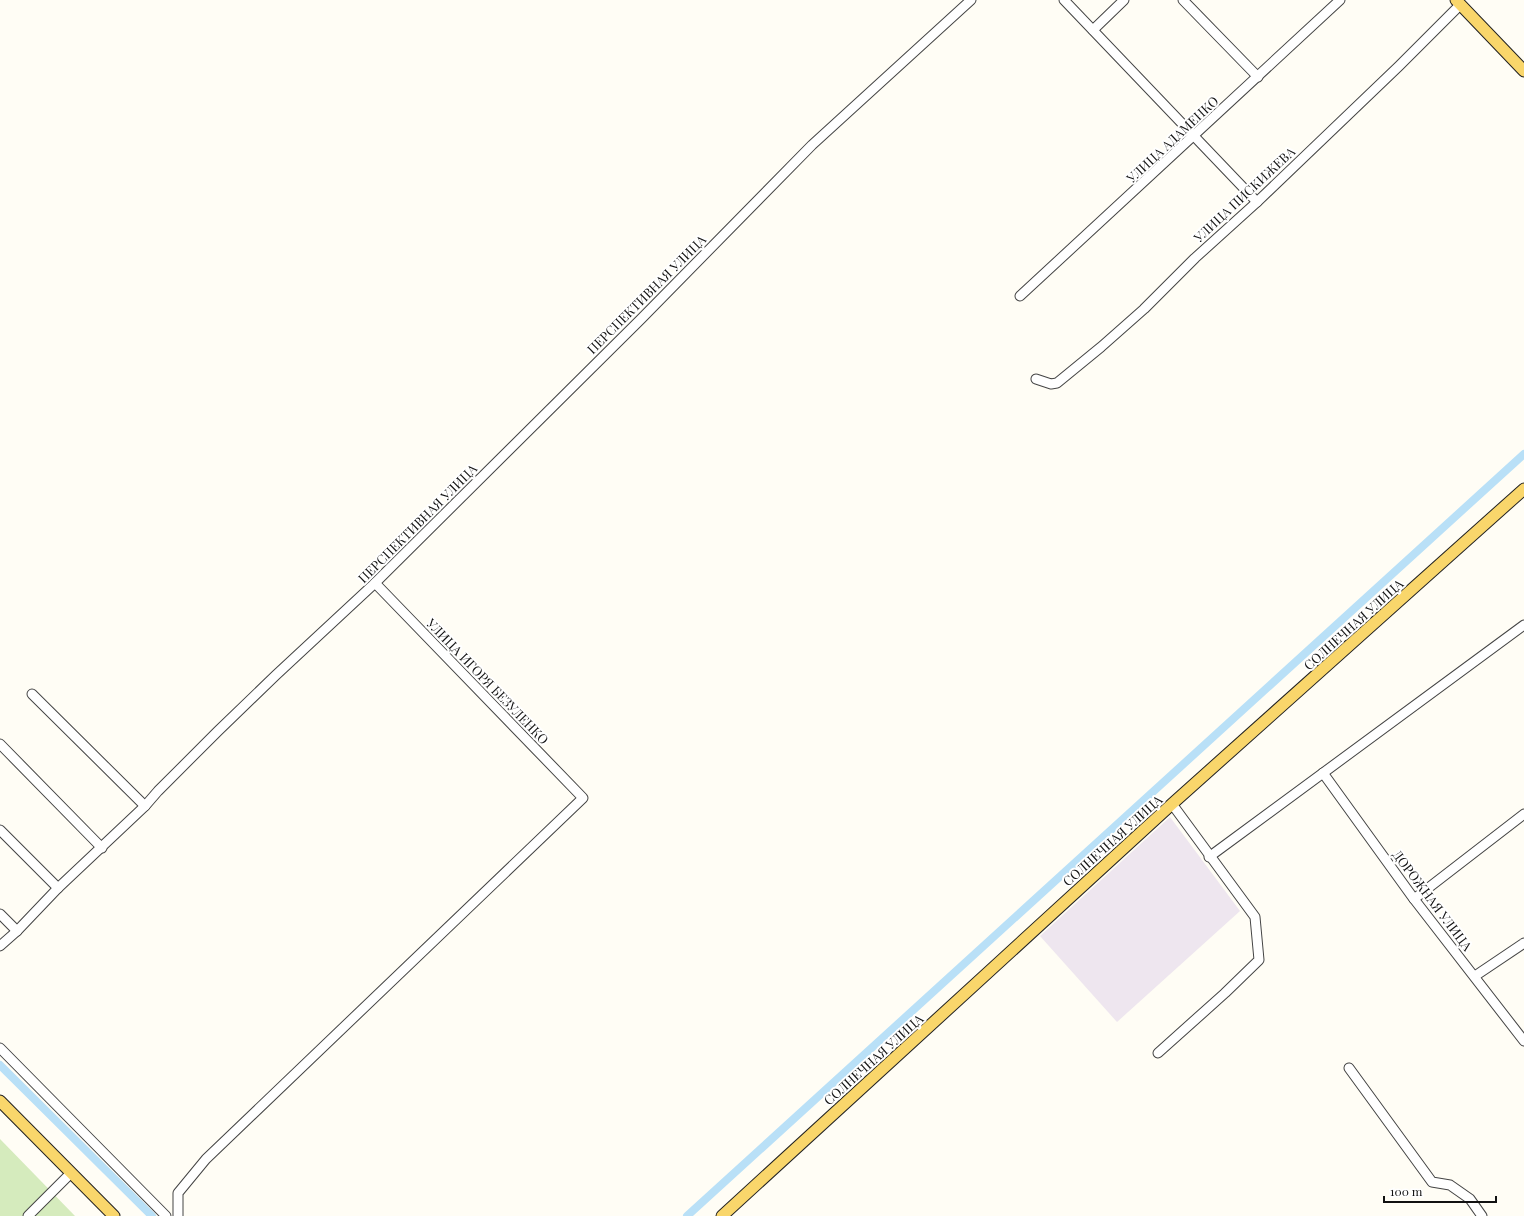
<svg xmlns="http://www.w3.org/2000/svg" width="1524" height="1216" font-family="'Playfair Display',serif">
	<rect width="100%" height="100%" fill="#fffdf5"/>
	<!-- industrial -->
	<polygon fill="#eee6ef" points="1170,817 1240,911 1117,1022 1040,936"/>
	<!-- green -->
	<polygon fill="#d5ebbd" points="0,1139 75,1216 0,1216"/>
	<g fill="none" stroke-linecap="round" stroke-linejoin="round">
		<!-- canal -->
		<g stroke="#b9e0f7" stroke-width="8">
			<polyline points="0,1065 152,1216"/>
			<polyline points="687,1216 1524,454"/>
		</g>
		<defs>
			<g id="minor">
				<polyline points="1064,0 1257,202"/>
				<polyline points="1183,0 1258,77"/>
				<polyline points="1093,30 1124,0"/>
				<polyline points="1020,296 1340,0"/>
				<polyline points="1036,379 1051,384 1057,383 1101,347 1144,309 1195,258 1257,202 1399,66 1460,5"/>
				<polyline points="32,694 145,806"/>
				<polyline points="0,744 102,848"/>
				<polyline points="1323,773 1414,899 1524,1041"/>
				<polyline points="0,830 58,888"/>
				<polyline points="1209,857 1524,625"/>
				<polyline points="1414,899 1524,814"/>
				<polyline points="0,914 17,931"/>
				<polyline points="0,946 17,931 58,888 145,806 158,791 218,731 276,675 375,583 641,319 812,145 971,0"/>
				<polyline points="1475,976 1524,943"/>
				<polyline points="0,1048 166,1216"/>
				<polyline points="1158,1053 1225,993 1259,960 1255,917 1172,804"/>
				<polyline points="1349,1068 1432,1182 1450,1185 1470,1199 1482,1216"/>
				<polyline points="28,1216 71,1173"/>
				<polyline points="178,1216 178,1193 206,1159 583,798 375,583"/>
			</g>
			<g id="major">
				<polyline points="1456,0 1524,71"/>
				<polyline points="0,1101 114,1216"/>
				<polyline points="722,1216 1172,804 1524,489"/>
			</g>
		</defs>
		<!-- minor casing -->
		<use href="#minor" stroke="#444" stroke-width="11"/>
		<!-- major casing -->
		<use href="#major" stroke="#222" stroke-width="13"/>
		<!-- minor -->
		<use href="#minor" stroke="#fff" stroke-width="9"/>
		<!-- major -->
		<use href="#major" stroke="#f9d66b" stroke-width="11"/>
	</g>
	<g text-anchor="middle" dominant-baseline="central" stroke-width="4" stroke-linejoin="round" paint-order="stroke">
		<!-- street labels -->
		<g font-size="13" fill="#111" stroke="#fff">
			<text transform="translate(1172 139) rotate(-43)">УЛИЦА АДАМЕНКО</text>
			<text transform="translate(1244 194) rotate(-43)">УЛИЦА ПИСКИЖЕВА</text>
			<text transform="translate(646 294) rotate(-45)">ПЕРСПЕКТИВНАЯ УЛИЦА</text>
			<text transform="translate(417 523) rotate(-45)">ПЕРСПЕКТИВНАЯ УЛИЦА</text>
			<text transform="translate(1353 624) rotate(-42)">СОЛНЕЧНАЯ УЛИЦА</text>
			<text transform="translate(488 681) rotate(46)">УЛИЦА ИГОРЯ БЕЗУЛЕНКО</text>
			<text transform="translate(1112 840) rotate(-42)">СОЛНЕЧНАЯ УЛИЦА</text>
			<text transform="translate(1433 900) rotate(53)">ДОРОЖНАЯ УЛИЦА</text>
			<text transform="translate(873 1059) rotate(-42)">СОЛНЕЧНАЯ УЛИЦА</text>
		</g>
	</g>
	<!-- scale -->
	<path d="M1384 1196v6h112v-6" fill="none" stroke="#111111" stroke-width="2"/>
	<text x="1390" y="1196" font-size="12" fill="#111111" stroke="#ffffff" stroke-width="3" paint-order="stroke">100 m</text>
</svg>
